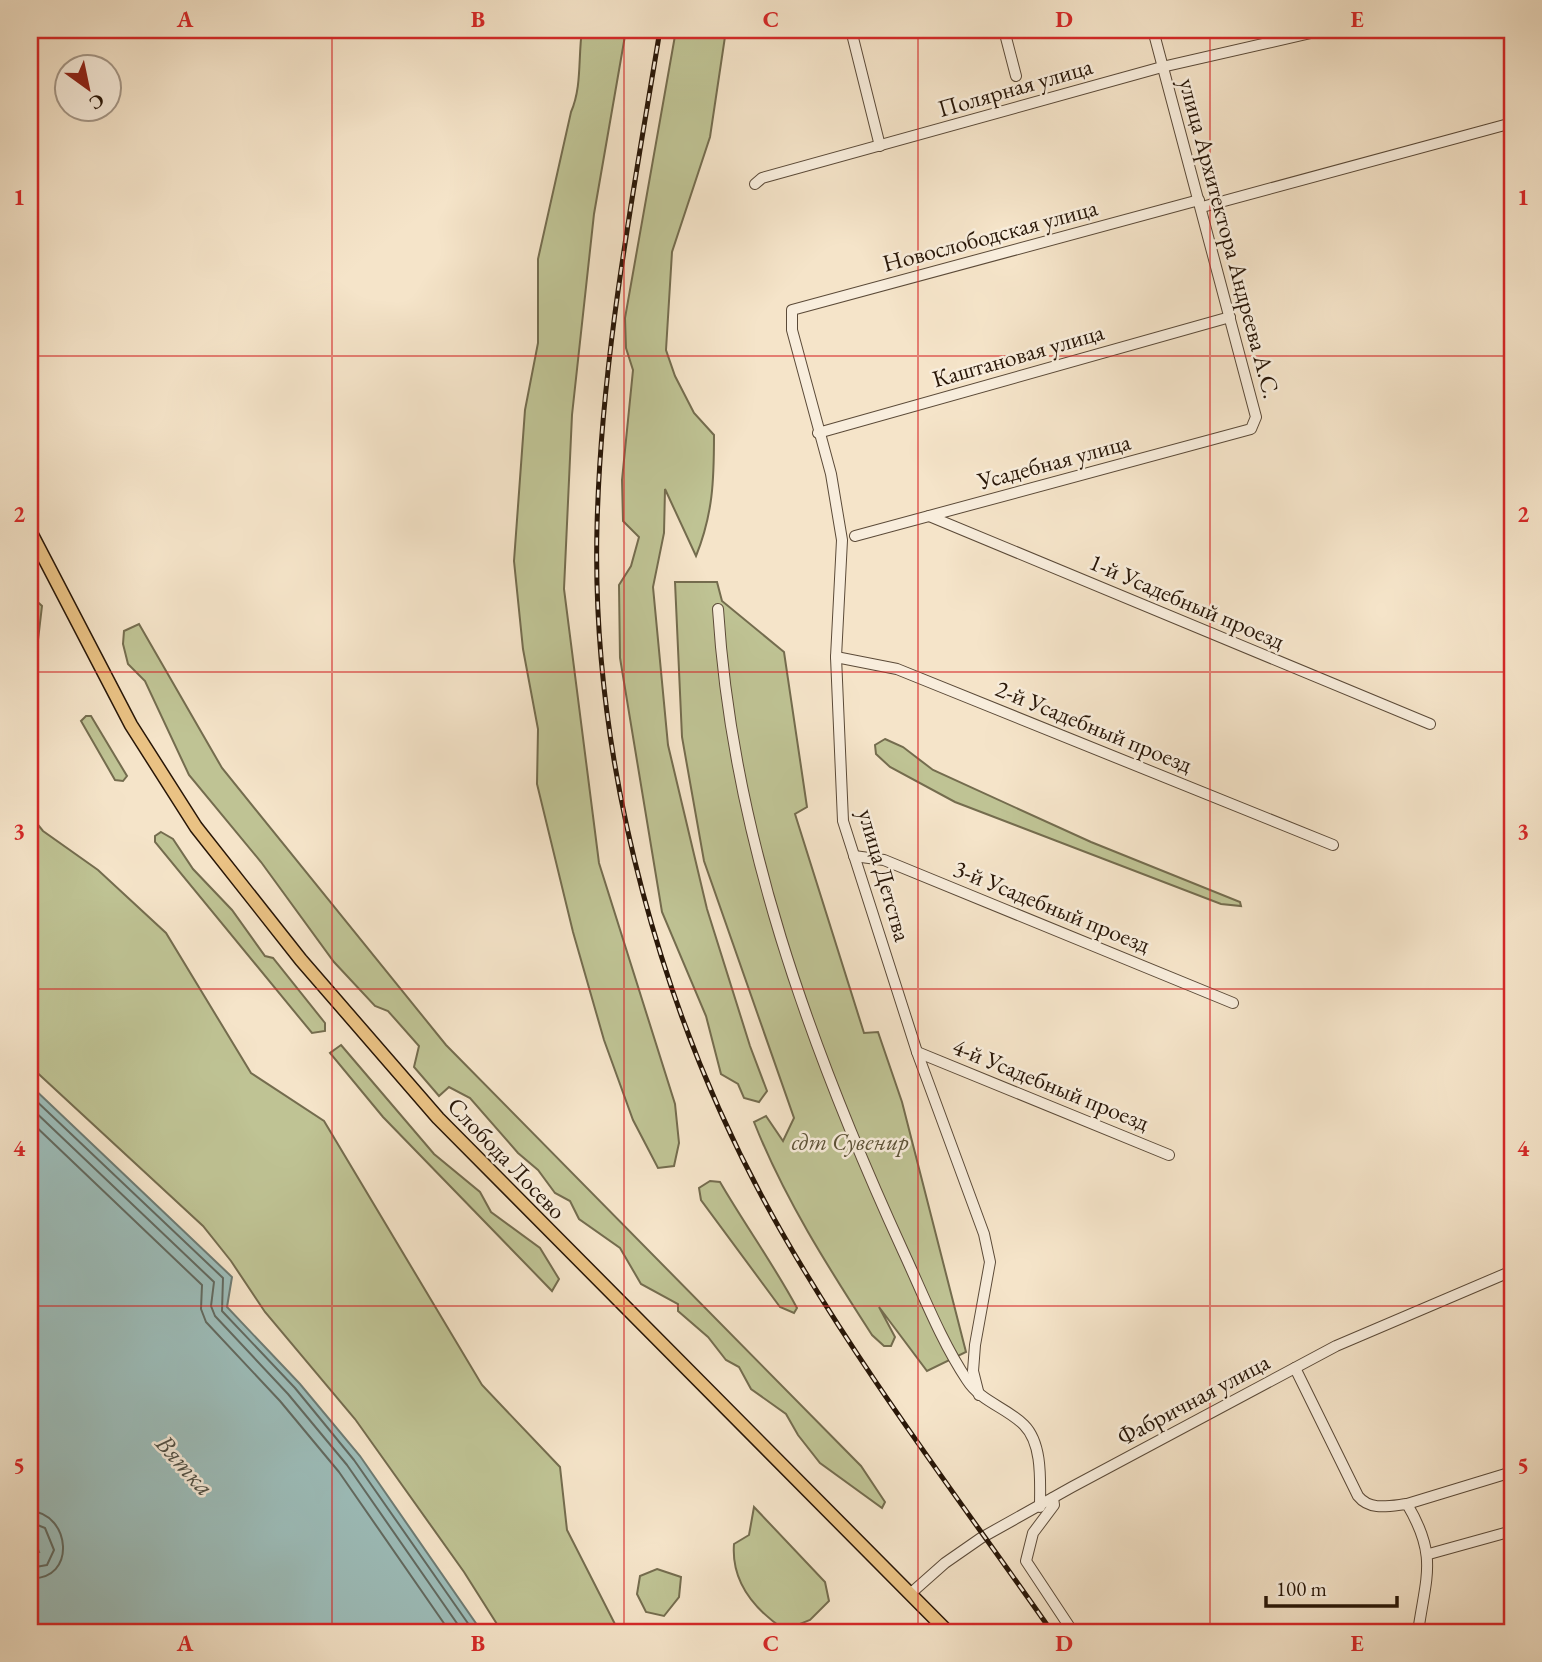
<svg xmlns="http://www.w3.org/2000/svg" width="1542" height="1662" font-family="'EB Garamond',serif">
	<rect width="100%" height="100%" fill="#f5e4c9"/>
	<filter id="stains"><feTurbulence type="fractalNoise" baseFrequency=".00286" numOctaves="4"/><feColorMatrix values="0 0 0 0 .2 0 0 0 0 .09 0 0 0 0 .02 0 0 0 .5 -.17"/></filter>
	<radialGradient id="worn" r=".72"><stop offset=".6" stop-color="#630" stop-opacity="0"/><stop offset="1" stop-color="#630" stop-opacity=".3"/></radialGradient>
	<!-- green -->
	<g fill="#bfc394" stroke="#746c4e" stroke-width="2">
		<path d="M582,30H626L594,214L572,415L564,589L599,863L675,1104L679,1143L674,1166L658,1168L633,1120L604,1040L573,932L537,784L538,729L523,649L514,561L525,410L538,343V259L571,112C582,87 578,58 582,30Z"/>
		<path d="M676,30H726L710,137L672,252L666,350L675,376L694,413L714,435C714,480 713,514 696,556L665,489L664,533L653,587L668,745L707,909L750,1046L767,1091L759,1102L744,1098L738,1084L721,1074L706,1016L662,912L620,658L619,585L631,566L639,537L623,521L622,480L633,370L626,348L625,318Z"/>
		<path d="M675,582H717L722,601L784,652L807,807L795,814L864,1033L878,1032L902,1102L966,1352L927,1371L879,1307L895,1337L891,1346H884L872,1335C828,1267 784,1198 754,1122L766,1116L783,1141L794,1118L704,861L682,737Z"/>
		<polygon points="30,595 42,606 30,708"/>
		<polygon points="139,624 222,768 446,1045 861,1466 885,1502 882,1508 820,1463 798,1435 786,1414 751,1389 739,1367 726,1360 708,1337 678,1311 678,1304 641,1284 620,1248 579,1219 570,1201 555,1193 538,1170 518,1153 470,1098 449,1087 439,1096 414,1067 419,1046 388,1011 375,1006 334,962 261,862 189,775 145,681 128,664 123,644 124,631"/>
		<polygon points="86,716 91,716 127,776 123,781 115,780 81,721"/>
		<polygon points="885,739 903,747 933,770 1091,842 1240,902 1241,906 1221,904 955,802 890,767 876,754 875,745"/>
		<polygon points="30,815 43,831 98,870 166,933 251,1073 324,1121 482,1385 560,1467 567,1530 619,1632 502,1632 464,1572 355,1419 265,1312 231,1261 203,1226 30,1066"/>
		<polygon points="161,832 173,839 193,869 232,910 265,956 273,958 325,1023 325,1031 312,1033 155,842 155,836"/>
		<polygon points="341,1045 434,1154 480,1192 491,1212 540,1248 559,1279 552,1291 383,1117 330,1053"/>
		<path d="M710,1181L720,1182C745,1225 774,1265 797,1308L794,1313L780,1307L701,1200L699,1188Z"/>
		<path d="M754,1507L825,1582L829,1601L810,1620L785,1630C755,1610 731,1582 734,1544L749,1535Z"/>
		<polygon points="657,1569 681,1577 679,1597 664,1616 646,1612 637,1594 640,1576"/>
	</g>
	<!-- water -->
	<polygon fill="#9dbebb" stroke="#6e7b73" stroke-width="2" points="30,1085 232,1277 227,1307 300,1384 360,1456 482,1632 30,1632 30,1552 39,1552 30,1530"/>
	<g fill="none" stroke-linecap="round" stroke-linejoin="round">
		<!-- shore -->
		<g stroke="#626a61" stroke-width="2">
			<polyline points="30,1095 223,1278 222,1311 295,1388 354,1460 474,1632"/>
			<polyline points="30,1107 214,1282 211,1306 215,1316 288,1394 347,1465 463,1632"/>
			<polyline points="30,1121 202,1285 201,1309 206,1322 280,1401 339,1472 450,1632"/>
			<path d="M30,1511C71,1513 77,1581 30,1578"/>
			<polyline points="30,1522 45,1528 54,1550 47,1565 30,1568"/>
		</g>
		<defs>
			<g id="minor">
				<polyline points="851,30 880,146"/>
				<polyline points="1004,30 1016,76"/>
				<polyline points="755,184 762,178 1162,67 1324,30"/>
				<polyline points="1202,207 1512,123"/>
				<polyline points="818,433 1230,317"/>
				<polyline points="929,516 1430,724"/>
				<polyline points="855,536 1251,429 1256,417 1153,30"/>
				<path d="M718,609C732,833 810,1048 903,1251C923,1294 941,1341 967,1380C981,1402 1006,1407 1024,1425C1043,1444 1040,1482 1040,1507"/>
				<polyline points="836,657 897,669 1333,845"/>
				<polyline points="854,856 884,860 1233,1003"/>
				<polyline points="917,1052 1169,1155"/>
				<path d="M1295,1368L1358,1496C1370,1511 1389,1506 1407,1504C1438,1556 1426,1576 1418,1632"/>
				<polyline points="979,1395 973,1371 975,1345 990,1262 984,1234 917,1052 843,821 836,657 842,540 831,474 792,330 792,310 1199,200"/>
				<polyline points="1053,1498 1054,1505 1033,1533 1026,1561 1073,1632"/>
				<polyline points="1407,1504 1512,1472"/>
				<polyline points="1429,1554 1512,1531"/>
				<polyline points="910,1594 945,1563 981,1538 1072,1487 1336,1346 1512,1271"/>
			</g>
			<polyline id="major" points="30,531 131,725 196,827 301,960 438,1118 948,1632"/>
		</defs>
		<!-- minor casing -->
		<use href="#minor" stroke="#5b4a38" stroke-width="12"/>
		<!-- major casing -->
		<use href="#major" stroke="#281607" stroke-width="15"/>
		<!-- minor -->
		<use href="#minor" stroke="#f8eddc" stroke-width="10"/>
		<!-- major -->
		<use href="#major" stroke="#eac284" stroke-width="12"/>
		<defs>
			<path id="rail" d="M660,30C633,195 601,360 597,527C591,766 663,1025 781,1231C861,1371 960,1500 1052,1632"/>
		</defs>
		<!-- rail casing -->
		<use href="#rail" stroke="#281607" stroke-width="5"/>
		<!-- rail -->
		<use href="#rail" stroke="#f8eddc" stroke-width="2.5" stroke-dasharray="8" stroke-linecap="butt"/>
	</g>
	<!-- grid -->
	<path fill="none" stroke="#d62828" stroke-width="2" stroke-opacity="0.55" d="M332,30V1632M624,30V1632M918,30V1632M1210,30V1632M30,356H1512M30,672H1512M30,989H1512M30,1306H1512"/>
	<g text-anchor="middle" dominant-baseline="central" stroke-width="5" stroke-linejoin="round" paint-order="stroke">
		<!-- street labels -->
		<g font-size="24" fill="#281607" stroke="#f8eddc">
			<text transform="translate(1015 87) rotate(-16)">Полярная улица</text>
			<text transform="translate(990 235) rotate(-15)">Новослободская улица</text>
			<text transform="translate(1230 238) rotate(75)">улица Архитектора Андреева А.С.</text>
			<text transform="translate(1018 355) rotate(-16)">Каштановая улица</text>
			<text transform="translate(1054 461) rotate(-15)">Усадебная улица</text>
			<text transform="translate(1187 601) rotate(23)">1-й Усадебный проезд</text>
			<text transform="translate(1094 726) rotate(22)">2-й Усадебный проезд</text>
			<text transform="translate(885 875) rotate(74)">улица Детства</text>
			<text transform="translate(1052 906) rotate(22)">3-й Усадебный проезд</text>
			<text transform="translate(1051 1084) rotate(22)">4-й Усадебный проезд</text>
			<text transform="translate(507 1158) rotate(46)">Слобода Лосево</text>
			<text transform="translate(1193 1399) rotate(-28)">Фабричная улица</text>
		</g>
		<!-- park labels -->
		<g font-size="24" font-style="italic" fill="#5d5338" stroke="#f8eddc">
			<text x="850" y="1141">сдт Сувенир</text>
		</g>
		<!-- water labels -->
		<g font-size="26" font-style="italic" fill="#515146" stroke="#f8eddc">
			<text transform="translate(185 1465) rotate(48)">Вятка</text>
		</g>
	</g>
	<!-- margin -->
	<rect width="1542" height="1662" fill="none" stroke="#f5e4c9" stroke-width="77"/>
	<!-- north arrow -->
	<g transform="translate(88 88) rotate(147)"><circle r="33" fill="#f8eddc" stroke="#a59787" stroke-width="2"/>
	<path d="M0-5L12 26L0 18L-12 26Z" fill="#8f2418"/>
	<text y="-10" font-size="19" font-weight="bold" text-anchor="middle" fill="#281607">С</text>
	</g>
	<!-- scale -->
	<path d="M1266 1596v10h131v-10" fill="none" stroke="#281607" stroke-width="3.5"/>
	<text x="1276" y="1596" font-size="21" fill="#281607" stroke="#f8eddc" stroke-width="5" paint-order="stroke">100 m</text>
	<rect x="38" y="38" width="1466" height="1586" fill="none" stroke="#d62828" stroke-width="2.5"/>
	<g font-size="23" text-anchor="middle" font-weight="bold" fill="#d62828">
		<text x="185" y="27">A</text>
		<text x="478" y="27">B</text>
		<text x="771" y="27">C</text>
		<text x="1064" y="27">D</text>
		<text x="1357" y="27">E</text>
		<text x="19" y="205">1</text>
		<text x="1523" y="205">1</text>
		<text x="19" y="522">2</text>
		<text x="1523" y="522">2</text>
		<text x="19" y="839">3</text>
		<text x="1523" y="839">3</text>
		<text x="19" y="1156">4</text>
		<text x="1523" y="1156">4</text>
		<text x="19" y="1473">5</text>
		<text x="1523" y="1473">5</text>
		<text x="185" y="1651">A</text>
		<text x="478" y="1651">B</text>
		<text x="771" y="1651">C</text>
		<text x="1064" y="1651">D</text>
		<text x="1357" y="1651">E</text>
	</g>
	<rect width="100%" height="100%" filter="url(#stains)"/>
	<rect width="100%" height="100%" fill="url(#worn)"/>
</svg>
